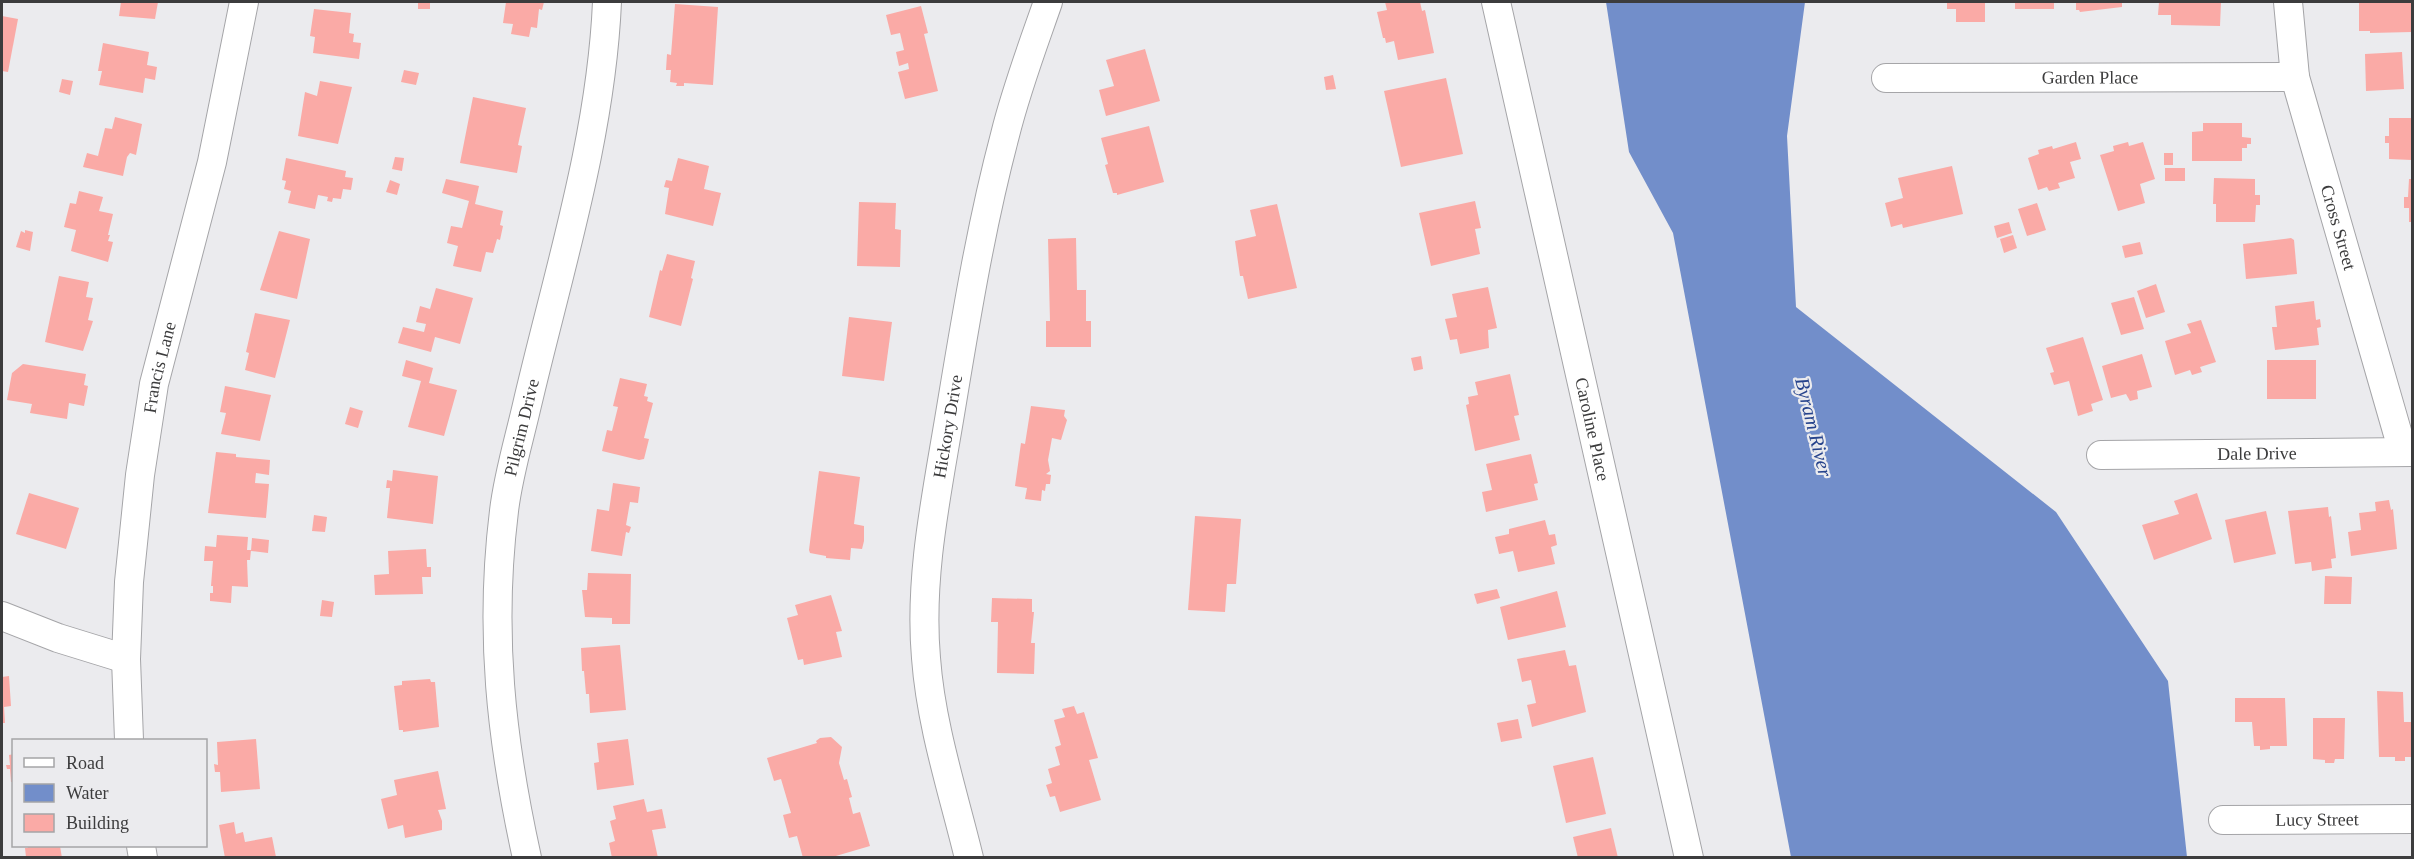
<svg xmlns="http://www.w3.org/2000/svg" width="2414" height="859" font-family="'Times New Roman',serif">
	<rect width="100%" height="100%" fill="#ebebee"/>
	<!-- water -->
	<polygon fill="#728eca" points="1606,2 1805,2 1787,136 1796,307 2056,512 2168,681 2187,857 1791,857 1673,233 1629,152"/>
	<!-- building -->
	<g fill="#faaaa6">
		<polygon points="121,2 158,2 155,19 119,16"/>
		<rect x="418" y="2" width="12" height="7"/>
		<polygon points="506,2 544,2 542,10 539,9 537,28 531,27 529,37 511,34 513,24 503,23"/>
		<polygon points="1385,2 1420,2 1422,11 1425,10 1434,53 1398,60 1394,41 1386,43 1385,38 1383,38 1377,12 1387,10"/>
		<polygon points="1947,2 1985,2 1985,22 1956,22 1956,9 1947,9"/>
		<rect x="2015" y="2" width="39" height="7"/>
		<polygon points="2076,2 2122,2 2122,7 2080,12 2079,10 2076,10"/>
		<polygon points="2159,2 2221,2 2220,26 2171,25 2171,15 2158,15"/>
		<polygon points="2359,2 2412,2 2412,32 2370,33 2370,31 2359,31"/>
		<polygon points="675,4 718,7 713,85 684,83 684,86 676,86 677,83 670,82 671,70 666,70 667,54 671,55"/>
		<polygon points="921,6 928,33 924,34 938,91 905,99 898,72 909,69 908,63 899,66 896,52 904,50 900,33 891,35 886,15"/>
		<polygon points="314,9 351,13 349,33 354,34 353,42 361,43 359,59 313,53 315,37 310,36"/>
		<polygon points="2,16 18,19 8,72 2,71"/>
		<polygon points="103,43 149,52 147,65 157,67 155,80 145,78 143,93 99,85 102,71 98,71"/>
		<polygon points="1145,49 1160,101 1106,116 1099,90 1114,86 1106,60"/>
		<polygon points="2402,52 2404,89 2366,91 2365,54"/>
		<polygon points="404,70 419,73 416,85 401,82"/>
		<polygon points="1333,75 1336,89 1326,90 1324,77"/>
		<polygon points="1446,78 1463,154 1401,167 1384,91"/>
		<polygon points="62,79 73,81 70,95 59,92"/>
		<polygon points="320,81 352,87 338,144 298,136 305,92 317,96"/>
		<polygon points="473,97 526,108 518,145 522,146 517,173 460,163"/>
		<polygon points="115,117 142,124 136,155 130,153 127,157 123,176 83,167 87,153 98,156 105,128 112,129"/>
		<polygon points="2389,118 2412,118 2412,160 2389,159 2389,143 2385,143 2385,136 2389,136"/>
		<polygon points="2203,123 2242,123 2242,137 2251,138 2251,144 2247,144 2247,148 2242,148 2242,161 2192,161 2192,132 2203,131"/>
		<polygon points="1149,126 1164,182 1117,195 1117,193 1113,193 1105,165 1108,164 1101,138"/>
		<polygon points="2076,142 2081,159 2070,162 2075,178 2058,183 2060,188 2049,191 2047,187 2038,190 2028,158 2039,154 2038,150 2052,146 2053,149"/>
		<polygon points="2128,142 2129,146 2143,142 2155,179 2140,184 2145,203 2118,211 2100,155 2114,151 2113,146"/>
		<rect x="2164" y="153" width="9" height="12"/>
		<polygon points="395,157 404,158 402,171 392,169"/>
		<polygon points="286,158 346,171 345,177 353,178 351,190 343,189 341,199 333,198 332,202 327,201 328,197 318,195 315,209 288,203 291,191 284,189 286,181 282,180"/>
		<polygon points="678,158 709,166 704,189 721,193 713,226 665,214 669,188 664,187 666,180 672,181"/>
		<polygon points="1952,166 1963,214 1903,228 1902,224 1891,227 1885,203 1903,198 1898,178"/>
		<rect x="2165" y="168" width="20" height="13"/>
		<polygon points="2214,178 2255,179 2255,195 2260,195 2260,205 2256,205 2255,222 2216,222 2216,204 2213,204"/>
		<polygon points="446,179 479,186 475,204 503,211 500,225 503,226 500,240 497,239 493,253 486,252 481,272 453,266 458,246 447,243 451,226 462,228 469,201 442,193"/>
		<polygon points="2409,179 2412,179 2412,222 2409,222 2409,208 2404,208 2404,197 2408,197"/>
		<polygon points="390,180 400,184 397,195 386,192"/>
		<polygon points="79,191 103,197 99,211 113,214 108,235 110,235 108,241 113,242 108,262 71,251 76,230 64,227 70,203 76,204"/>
		<polygon points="1475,201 1481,228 1475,229 1480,254 1431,266 1419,213"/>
		<polygon points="859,202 896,203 895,229 901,230 900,267 857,266"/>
		<polygon points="2037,203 2046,230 2027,236 2018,209"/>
		<polygon points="1277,204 1297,288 1248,299 1243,276 1240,276 1235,241 1256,236 1250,210"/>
		<polygon points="2009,222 2012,233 1997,238 1994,226"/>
		<polygon points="25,230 33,232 30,251 16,247 21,231 25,233"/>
		<polygon points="279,231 310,239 297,299 260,290"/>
		<polygon points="2013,235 2017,248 2004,253 2000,239"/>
		<polygon points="1076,238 1077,290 1086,290 1086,321 1091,321 1091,347 1046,347 1046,321 1050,321 1048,239"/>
		<polygon points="2291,238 2294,240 2297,274 2246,279 2243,244"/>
		<polygon points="2140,242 2143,254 2125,258 2122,246"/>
		<polygon points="667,254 695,261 691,278 693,279 681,326 649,317 660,270 662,271"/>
		<polygon points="59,276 89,282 86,297 93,298 88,320 93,321 83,351 45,342"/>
		<polygon points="2156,284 2165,312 2146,318 2137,291"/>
		<polygon points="1488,287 1497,328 1488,330 1489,348 1460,354 1457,339 1450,340 1445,319 1457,317 1452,294"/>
		<polygon points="436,288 473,298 460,344 435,337 431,352 398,343 403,327 424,332 426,324 416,322 420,306 430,309"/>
		<polygon points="2134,297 2144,329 2121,335 2111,303"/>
		<polygon points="2314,301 2316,320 2320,319 2321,327 2317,328 2319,345 2275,350 2272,327 2277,327 2275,306"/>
		<polygon points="255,313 290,320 275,378 245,370 249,353 246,352"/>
		<polygon points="849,317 892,322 884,381 842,376"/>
		<polygon points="2201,320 2216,362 2200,367 2202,372 2192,375 2190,370 2175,375 2165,341 2191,333 2187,324"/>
		<polygon points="2083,337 2103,400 2091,404 2093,411 2078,416 2069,381 2054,385 2050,373 2054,372 2046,348"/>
		<polygon points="2142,354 2152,387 2137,391 2138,399 2130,401 2126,394 2111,398 2102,366"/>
		<polygon points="1421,356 1423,369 1414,371 1411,358"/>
		<polygon points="406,360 433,368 429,383 457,390 444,436 408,427 421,381 402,376"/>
		<rect x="2267" y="360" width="49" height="39"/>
		<polygon points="23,364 86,374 84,385 88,386 84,406 69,403 67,419 30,413 32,404 7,400 12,373"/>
		<polygon points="1510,374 1519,415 1514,416 1520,440 1475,451 1466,405 1469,404 1468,397 1478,395 1475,382"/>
		<polygon points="620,378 647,384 644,396 648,397 647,401 653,403 644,438 649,439 644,459 639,460 602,451 607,430 612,431 618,407 613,406"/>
		<polygon points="225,386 271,395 260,441 221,434 226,413 220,412"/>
		<polygon points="1031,406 1065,410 1064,416 1067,420 1061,440 1052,438 1048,460 1050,471 1046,474 1051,475 1050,484 1046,484 1045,491 1042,490 1041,501 1025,499 1027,488 1015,486 1021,443 1025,444"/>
		<polygon points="350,407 363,411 358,428 345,424"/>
		<polygon points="216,452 236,454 236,457 270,460 269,475 256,473 255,483 269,484 266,518 208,513"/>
		<polygon points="1531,454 1538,483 1534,484 1538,500 1486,512 1482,492 1492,490 1486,464"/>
		<polygon points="393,470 438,476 433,524 387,518 390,488 386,488 387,480 392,481"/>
		<polygon points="819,471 860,477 854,524 864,526 864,541 862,549 851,548 850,560 826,558 826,556 810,553 809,550"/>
		<polygon points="613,483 640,487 638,503 630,502 626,525 631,527 629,533 626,532 622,556 591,551 597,509 609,511"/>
		<polygon points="29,493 79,508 66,549 16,534"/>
		<polygon points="2197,493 2212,539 2154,560 2142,525 2179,514 2174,501"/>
		<polygon points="2389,500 2391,510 2393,509 2397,549 2351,556 2348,532 2361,530 2359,513 2376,511 2375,502"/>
		<polygon points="2328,507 2329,517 2331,516 2336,558 2331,559 2332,568 2312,571 2311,562 2295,564 2288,511"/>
		<polygon points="2266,511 2276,554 2234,563 2225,520"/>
		<polygon points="314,515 327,517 325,532 312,531"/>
		<polygon points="1195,516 1241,519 1236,584 1227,584 1225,612 1188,610"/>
		<polygon points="1545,520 1549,535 1555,534 1557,545 1551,547 1555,564 1518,572 1513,551 1499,554 1495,537 1509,534 1509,529"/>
		<polygon points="217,535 248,537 247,550 251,550 250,560 247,560 248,587 232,586 231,603 210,601 210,593 213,593 213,586 211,586 213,561 204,561 205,546 216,547"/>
		<polygon points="252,538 269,540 268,553 251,551"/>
		<polygon points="426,549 427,567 431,567 431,577 422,577 423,594 375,595 374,575 389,574 388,551"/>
		<polygon points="588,573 631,574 630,624 612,624 612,618 585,617 582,590 587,590"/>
		<polygon points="2325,576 2352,577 2351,604 2324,604"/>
		<polygon points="1497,589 1500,598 1477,604 1474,594"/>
		<polygon points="1557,591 1566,627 1508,640 1500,607"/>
		<polygon points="831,595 842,631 836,632 842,657 804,665 803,659 798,660 787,618 798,615 795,605"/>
		<polygon points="992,598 1032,599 1032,612 1034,612 1031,643 1035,643 1034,674 997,673 998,622 991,622"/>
		<polygon points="322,600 334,602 332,617 320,616"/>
		<polygon points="620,645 626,710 590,713 589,694 586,694 584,671 582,671 581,648"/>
		<polygon points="1565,650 1569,666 1576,665 1586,712 1532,727 1527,705 1536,703 1531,680 1522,682 1517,659"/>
		<polygon points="9,676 11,706 4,707 5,723 2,723 2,677"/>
		<polygon points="430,679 431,682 435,682 439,727 403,732 403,730 399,730 394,686 402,685 402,681"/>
		<polygon points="2377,691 2403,692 2404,722 2412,722 2412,757 2405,757 2405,761 2395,761 2395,757 2379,757"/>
		<polygon points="2235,698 2285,698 2287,746 2270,746 2270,749 2260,750 2260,746 2254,746 2252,722 2235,722"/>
		<polygon points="1074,706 1077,714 1084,712 1098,758 1089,760 1101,800 1060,812 1055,796 1050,797 1046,785 1052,783 1048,769 1060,765 1055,747 1061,745 1054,720 1065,717 1062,709"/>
		<polygon points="2313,718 2345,718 2344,759 2335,759 2334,763 2325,763 2325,760 2313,759"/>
		<polygon points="1518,719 1522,738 1501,742 1497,723"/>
		<polygon points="831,737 842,747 839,763 844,780 847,779 852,797 849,798 853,814 860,812 870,846 829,858 803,858 797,836 789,838 783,815 791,813 781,779 774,781 767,758 817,743 816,741 820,738"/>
		<polygon points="256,739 260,789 221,792 220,772 215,772 214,764 218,765 217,742"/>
		<polygon points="628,739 634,785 597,790 594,763 599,762 597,743"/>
		<polygon points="14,754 14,782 11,782 10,769 7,769 6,765 10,765 9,755"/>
		<polygon points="1593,757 1606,814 1566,823 1553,766"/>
		<polygon points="438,771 446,809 438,810 442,821 442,830 405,838 403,825 388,829 381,799 397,795 394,780"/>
		<polygon points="644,799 647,812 662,809 666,828 652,830 658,858 612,858 609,843 615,841 610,821 616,819 613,806"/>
		<polygon points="234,822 236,834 243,832 245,842 272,837 276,857 225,858 219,825"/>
		<polygon points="1611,828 1618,858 1578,858 1573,837"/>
		<polygon points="27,846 60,846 62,858 26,857 25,848 28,848"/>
	</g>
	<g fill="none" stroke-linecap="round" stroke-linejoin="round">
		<defs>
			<g id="street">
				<path id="s1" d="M1496,2L1689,858"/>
				<path id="s2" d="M2288,2L2295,77L2403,452"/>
				<path id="s3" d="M1886,78L2295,77"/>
				<path id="s4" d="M2101,455L2412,452"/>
				<polyline points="2,616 58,638 126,659"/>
				<path id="s5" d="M129,740L126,659L129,582L140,475L154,384L212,162L244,2"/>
				<path id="s6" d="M2223,820L2412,819"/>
				<polyline points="141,846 143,858"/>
				<path id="s7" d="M527,858C501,740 489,632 504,511C508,476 519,440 527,405C558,272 601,139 607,2"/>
				<path id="s8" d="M969,858C953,792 931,726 926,658C919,578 936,498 949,420C965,324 980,229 1005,135C1016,90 1033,45 1048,2"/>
			</g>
		</defs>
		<!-- street casing -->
		<use href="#street" stroke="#a5a5a8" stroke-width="30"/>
		<!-- street -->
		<use href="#street" stroke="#fff" stroke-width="28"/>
	</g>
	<g text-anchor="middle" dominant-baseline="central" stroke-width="4.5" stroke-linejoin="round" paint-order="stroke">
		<!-- street labels -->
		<g font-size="18" fill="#3c3c3d" stroke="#ebebee">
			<text stroke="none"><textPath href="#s3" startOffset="204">Garden Place</textPath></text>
			<text stroke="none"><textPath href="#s2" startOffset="232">Cross Street</textPath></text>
			<text stroke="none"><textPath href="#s5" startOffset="375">Francis Lane</textPath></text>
			<text stroke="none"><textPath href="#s8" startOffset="438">Hickory Drive</textPath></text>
			<text stroke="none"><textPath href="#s7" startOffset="435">Pilgrim Drive</textPath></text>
			<text stroke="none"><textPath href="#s1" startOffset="438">Caroline Place</textPath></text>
			<text stroke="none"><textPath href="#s4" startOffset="156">Dale Drive</textPath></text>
			<text stroke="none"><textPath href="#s6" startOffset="94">Lucy Street</textPath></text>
		</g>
		<!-- water labels -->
		<g font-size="20" font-style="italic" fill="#26438c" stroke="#ebebee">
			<text transform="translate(1814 427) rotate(76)">Byram River</text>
		</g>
	</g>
	<!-- border -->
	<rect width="2414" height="859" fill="none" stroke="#3c3c3d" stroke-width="6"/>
	<!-- legend -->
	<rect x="12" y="739" width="195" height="108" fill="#ebebee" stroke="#a5a5a7" stroke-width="1.5"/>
	<rect x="24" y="758" width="30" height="9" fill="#ffffff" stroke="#a5a5a7" stroke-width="1.5"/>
	<text x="66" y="769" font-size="18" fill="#3c3c3d">Road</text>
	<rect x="24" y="784" width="30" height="18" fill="#728eca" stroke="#a5a5a7" stroke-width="1.5"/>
	<text x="66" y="799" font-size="18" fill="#3c3c3d">Water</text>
	<rect x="24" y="814" width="30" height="18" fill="#faaaa6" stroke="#a5a5a7" stroke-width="1.5"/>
	<text x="66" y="829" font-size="18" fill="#3c3c3d">Building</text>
</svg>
